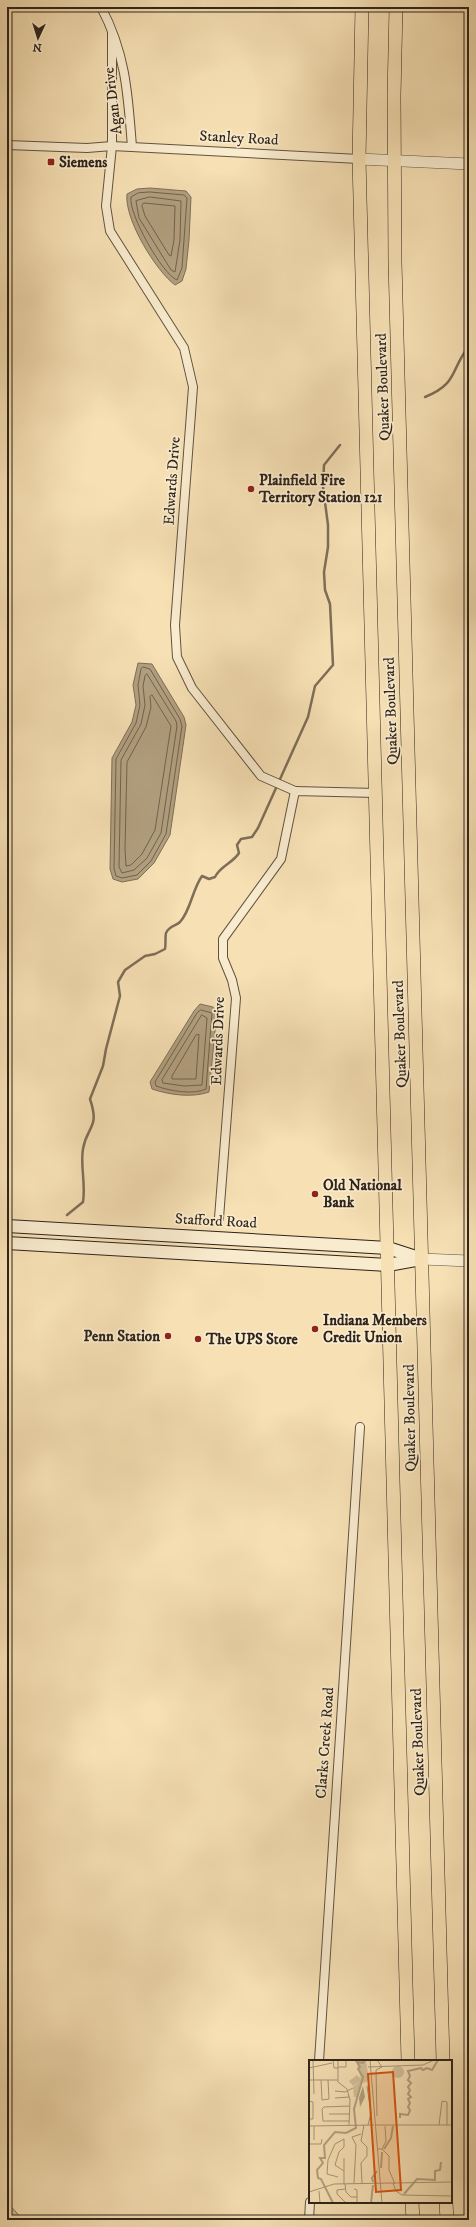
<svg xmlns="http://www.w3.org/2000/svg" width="476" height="2227" font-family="'IM FELL DW Pica',serif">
	<rect width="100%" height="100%" fill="#f6e0b4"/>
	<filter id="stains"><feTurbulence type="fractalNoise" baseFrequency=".005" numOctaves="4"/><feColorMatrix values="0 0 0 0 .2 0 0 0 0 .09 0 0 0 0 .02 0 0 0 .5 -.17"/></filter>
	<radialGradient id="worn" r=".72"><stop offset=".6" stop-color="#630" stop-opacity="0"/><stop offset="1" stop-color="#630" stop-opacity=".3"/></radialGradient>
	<!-- green -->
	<g fill="#d4c09a" stroke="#82725a">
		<polygon points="469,2086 469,2183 466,2095"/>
		<polygon points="7,2202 23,2220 7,2220"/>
	</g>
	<!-- water -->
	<g fill="#b2a080" stroke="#7e6e58">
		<path d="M150,188L186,191L191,197L189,240L186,269L182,281L175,285C156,271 124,219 127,194L137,189Z"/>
		<polygon points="138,663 152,664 184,717 186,725 170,835 154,863 138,879 122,882 113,879 110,869 112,758 132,722 136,705 133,685"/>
		<path d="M200,1004L213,1007L217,1011L209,1092C192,1098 170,1095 152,1089L150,1082L194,1011Z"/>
	</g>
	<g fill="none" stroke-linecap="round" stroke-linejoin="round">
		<!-- shore -->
		<g stroke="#70624e" stroke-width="1">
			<path d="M150,192L184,195L187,198L182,268L177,280C162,274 128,213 131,197L138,193Z"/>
			<polygon points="150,197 181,201 180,240 175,272 171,270 139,218 136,201"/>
			<polygon points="144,203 175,206 174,240 171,256 169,255 145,216 142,206"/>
			<polygon points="143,667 150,669 180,719 182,726 166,834 151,861 137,875 122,878 116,876 114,868 116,759 136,723 140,705 138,685 141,669"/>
			<polygon points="147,674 176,721 177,726 161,833 147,858 134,870 122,873 119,867 121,760 141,724 145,705 143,686 145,676"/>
			<polygon points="152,695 171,726 155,830 142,854 131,865 126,866 125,849 127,762 146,727 151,707 150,697"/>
			<path d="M201,1010L212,1013L206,1089C193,1095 170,1091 156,1086L155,1082L197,1013Z"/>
			<polygon points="202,1015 207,1018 202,1085 184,1086 163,1083 162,1080"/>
			<polygon points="199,1035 196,1079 172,1079 172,1076 196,1035"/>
		</g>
		<!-- stream -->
		<g stroke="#7e6e58" stroke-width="2.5">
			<path d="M425,397C458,384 450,370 469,346"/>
			<path d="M67,1215L83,1202C86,1184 80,1165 83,1149C87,1125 100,1129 90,1099L103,1066L106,1049L120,996L118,982L125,970L145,956L155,954L165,949C166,944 165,937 166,933C169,926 176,926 180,922C191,910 192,890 202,876L209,879L215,877C220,866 233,863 239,853L237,845L241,839L252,837L258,828L308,717L315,686L333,665L330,604L325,590L324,572L328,547V525L323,487L324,465L340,445"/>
		</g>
		<defs>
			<g id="minor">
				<path d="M101,7C126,54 128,95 132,147"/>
				<polyline points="112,33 112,146 106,206 110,231 184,348 193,387 175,625 177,657 192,688 261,776 295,791"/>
				<polyline points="7,145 87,148 112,146 359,159"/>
				<polyline points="219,1218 236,998 232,980 223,958 223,939 281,859 295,791 376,793"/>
				<polyline points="319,2061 360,1427"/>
				<polyline points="309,2220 310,2202"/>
			</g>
			<g id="tertiary">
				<polyline points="359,159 469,164"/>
				<polyline points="422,1259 469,1261"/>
			</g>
			<g id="secondary">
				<polyline points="7,1226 388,1248 422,1259"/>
				<polyline points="7,1243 388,1265 421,1259"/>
			</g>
			<g id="primary">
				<polyline points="362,7 359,159 408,2061"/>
				<polyline points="396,7 394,96 395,262 443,2061"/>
				<polyline points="412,2202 413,2220"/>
				<polyline points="446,2202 447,2220"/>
			</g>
		</defs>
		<!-- minor casing -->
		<use href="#minor" stroke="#615341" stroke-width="10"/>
		<!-- tertiary casing -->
		<use href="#tertiary" stroke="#615341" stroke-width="12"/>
		<!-- secondary casing -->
		<use href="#secondary" stroke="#2f241b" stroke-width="14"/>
		<!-- primary casing -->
		<use href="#primary" stroke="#2f241b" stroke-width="14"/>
		<!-- minor -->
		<use href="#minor" stroke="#f9ebce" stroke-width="8"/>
		<!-- tertiary -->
		<use href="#tertiary" stroke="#f9ebce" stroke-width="11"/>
		<!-- secondary -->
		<use href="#secondary" stroke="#f9ebce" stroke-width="12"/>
		<!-- primary -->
		<use href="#primary" stroke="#f6e0b4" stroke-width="13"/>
	</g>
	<!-- markers -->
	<g fill="#8f2418" stroke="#f9ebce" stroke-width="1.5">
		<rect x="47" y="158" width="8" height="8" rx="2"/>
		<circle cx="251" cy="489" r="4"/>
		<circle cx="315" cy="1194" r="4"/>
		<circle cx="315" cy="1329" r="4"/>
		<circle cx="168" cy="1336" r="4"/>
		<circle cx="198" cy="1339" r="4"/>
	</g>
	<g text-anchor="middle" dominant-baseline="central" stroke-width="3.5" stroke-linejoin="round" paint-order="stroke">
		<!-- street labels -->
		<g font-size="15" fill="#2f241b" stroke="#f9ebce">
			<text transform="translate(113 101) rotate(-97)">Agan Drive</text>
			<text transform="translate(239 138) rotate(3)">Stanley Road</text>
			<text transform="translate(383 387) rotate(-92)">Quaker Boulevard</text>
			<text transform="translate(172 481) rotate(-86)">Edwards Drive</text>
			<text transform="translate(391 711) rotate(-92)">Quaker Boulevard</text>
			<text transform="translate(400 1034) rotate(-92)">Quaker Boulevard</text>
			<text transform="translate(218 1041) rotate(-88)">Edwards Drive</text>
			<text transform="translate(216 1221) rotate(3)">Stafford Road</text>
			<text transform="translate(410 1418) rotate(-91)">Quaker Boulevard</text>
			<text transform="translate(418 1742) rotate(-92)">Quaker Boulevard</text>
			<text transform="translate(325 1743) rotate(-86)">Clarks Creek Road</text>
		</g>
		<!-- poi labels -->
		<g font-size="15" font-weight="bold" fill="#2f241b" stroke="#f9ebce" text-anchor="start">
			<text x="59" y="162">Siemens</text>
			<text x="259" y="480">Plainfield Fire<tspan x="259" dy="17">Territory Station 121</tspan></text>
			<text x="323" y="1185">Old National<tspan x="323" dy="17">Bank</tspan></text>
			<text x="323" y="1320">Indiana Members<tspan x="323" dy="17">Credit Union</tspan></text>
			<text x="160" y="1336" text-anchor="end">Penn Station</text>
			<text x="206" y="1339">The UPS Store</text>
		</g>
	</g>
	<!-- overview -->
	<g transform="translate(309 2060)">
		<rect width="143" height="143" fill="#f6e0b4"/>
		<path d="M47,0H57L60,21L51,24L48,37H45L44,27L51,21L44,26L40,21L48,15L52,19ZM83 12a6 6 0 1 1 12 0a6 6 0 1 1-12 0Z" fill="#d4c09a"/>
		<path d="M54,26L56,37L51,47L50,38Z" fill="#b2a080"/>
		<path fill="none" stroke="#b2a080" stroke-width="2" d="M91,58V54L99,55L101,50L99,47L101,43L99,39L102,37L99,34L101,30L99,27L102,23L99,20L101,16L99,11L112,8L114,10L118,8L123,10L129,0M75,89L82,78L84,66M72,108L73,92M64,122L63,118L68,111M95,134L108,119L126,120V111L131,110L132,102M24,143L12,119L9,118L8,110L14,103L11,98H16L15,85L26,72L37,73L47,68L45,49L54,17L49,9L51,7L48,2L54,3L56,0M62,143L64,125"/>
		<path fill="none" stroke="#a69577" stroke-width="1" d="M4,0L5,34M24,0L25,8H29M29,0V22L38,29L41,40L40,65M61,0L73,143M68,0L73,7L67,10L68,56M29,7H37V0M59,7L114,5L125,0M0,8L23,3M0,20H29M12,20L13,40L20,39L19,20M58,26L62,53L59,65M26,31L36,32L44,28M26,38L40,37M0,41L4,42V59H0M20,54H40M40,61H14L13,49L15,47L41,46M66,65H143M130,65L133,41L138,42V65M0,66L65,65M5,66V80M0,84H12L13,79M69,89H73L77,81L76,66M73,89L80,96V110L86,124M35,98V124M29,117L18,114L19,100L26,84L35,79V87L30,92L26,105L35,111M45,123L47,85L43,77L52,74M53,123L52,103L58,96V87L52,81L55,65M84,123L87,131L93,135L143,136M36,124L37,132L42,137H48M36,129L28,130V134L37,143M45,129L48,130V143M10,131L11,143M0,132L25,124L143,122"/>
		<path fill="#d6540e" fill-opacity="0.15" stroke="#d6540e" stroke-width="2" d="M84,12L92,130L67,132L59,14Z"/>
		<rect width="143" height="143" fill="none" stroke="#2f241b" stroke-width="2"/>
	</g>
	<!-- margin -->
	<rect width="476" height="2227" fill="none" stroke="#f6e0b4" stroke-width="24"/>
	<rect x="8" y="8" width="460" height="2211" fill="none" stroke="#2f241b" stroke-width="2"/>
	<rect x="12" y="12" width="452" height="2203" fill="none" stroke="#2f241b"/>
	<!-- north arrow -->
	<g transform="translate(38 38) rotate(184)" stroke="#f9ebce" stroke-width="3" paint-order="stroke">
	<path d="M0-3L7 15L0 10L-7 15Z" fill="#2f241b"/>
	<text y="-6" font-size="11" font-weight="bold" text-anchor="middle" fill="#2f241b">N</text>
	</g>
	<rect width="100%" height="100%" filter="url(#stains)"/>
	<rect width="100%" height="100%" fill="url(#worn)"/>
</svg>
